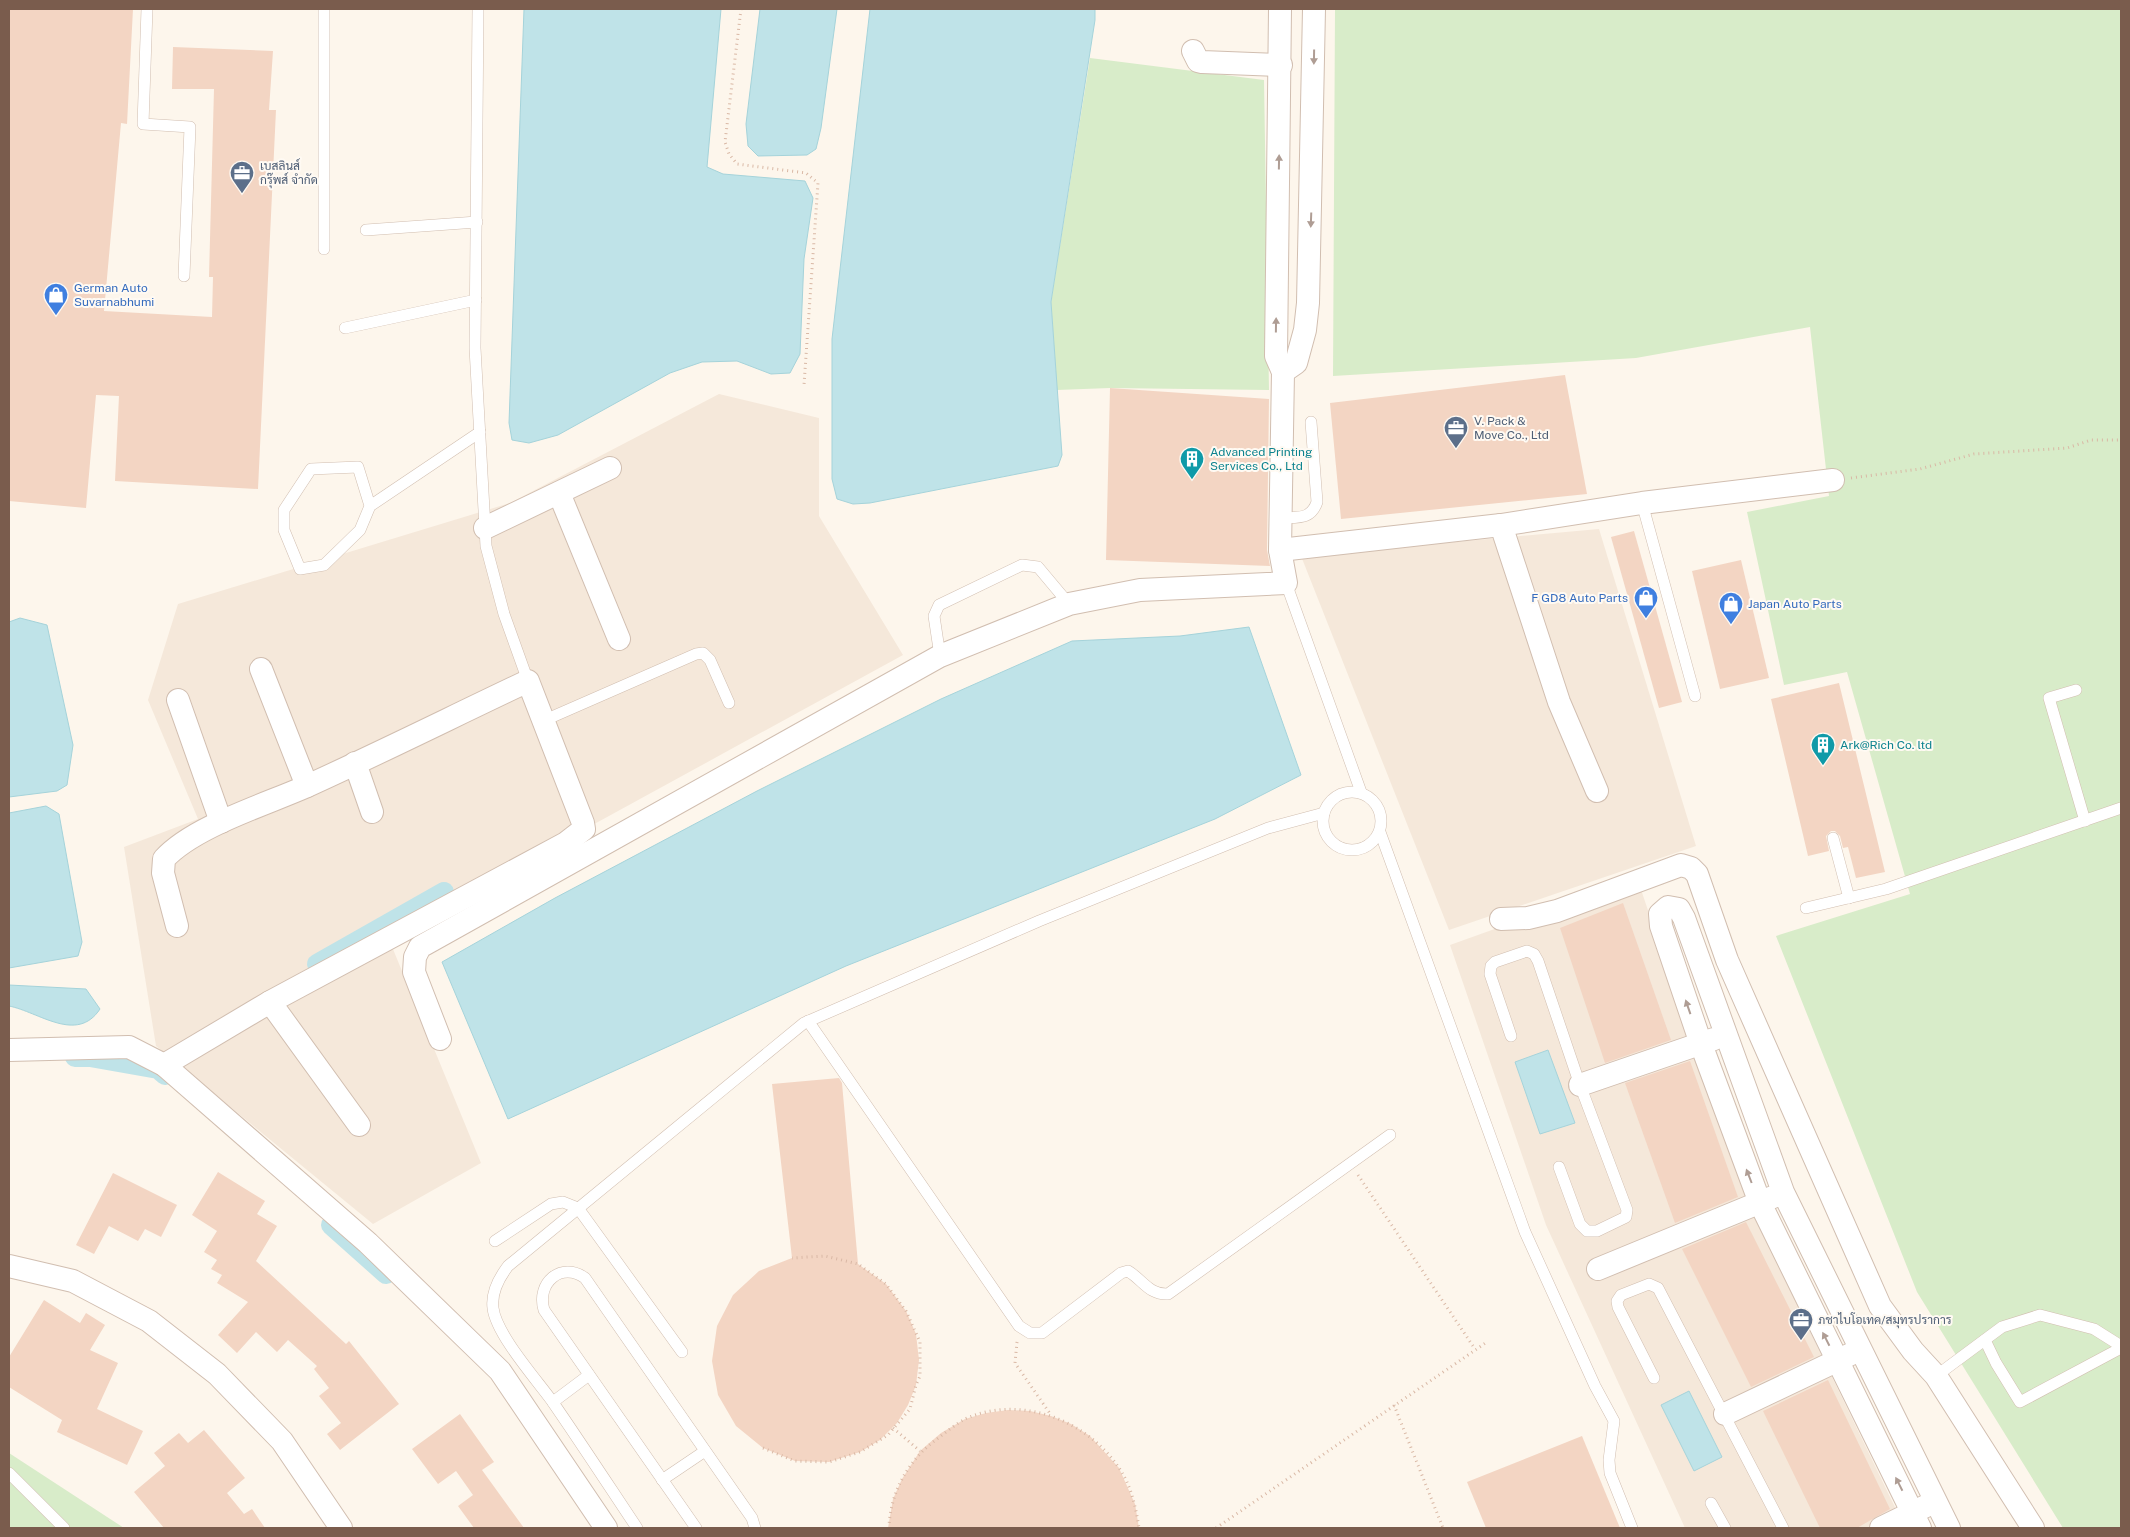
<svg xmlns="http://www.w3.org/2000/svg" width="2130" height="1537" font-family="'Public Sans',Sarabun,sans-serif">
	<rect width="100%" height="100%" fill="#fdf6ec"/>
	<!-- residential -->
	<g fill="#f5e8da">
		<polygon points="719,394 819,418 819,516 903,655 388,937 481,1163 373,1224 156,1046 124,847 198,819 148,700 178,604 510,503"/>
		<polygon points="1599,529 1696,846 1449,930 1301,556"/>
		<polygon points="1637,878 1748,1203 1905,1528 1685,1528 1546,1225 1450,945"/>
	</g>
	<!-- green -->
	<g fill="#d8ecc9">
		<polygon points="1335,9 2121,9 2121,1528 2063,1528 1917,1292 1776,936 1910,894 1847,672 1784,685 1747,512 1829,496 1810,327 1636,358 1333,376"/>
		<polygon points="1090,58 1264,80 1269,390 1110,388 1057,390 1051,302"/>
		<polygon points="9,1453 124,1528 9,1528"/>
	</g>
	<!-- water -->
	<g fill="#bfe3e8" stroke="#a5d3da">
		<polygon points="524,9 721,9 707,167 723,174 805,181 813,198 804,259 800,354 790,373 771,374 737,361 702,362 670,373 558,435 529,443 512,440 509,423"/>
		<polygon points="760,9 837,9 821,128 816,149 807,155 758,156 748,146 746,124"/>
		<polygon points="870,9 1095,9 1095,20 1051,302 1062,455 1058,466 870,503 853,504 837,499 832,479 832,339"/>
		<polygon points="20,618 47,625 73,745 67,785 57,791 9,797 9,622"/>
		<polygon points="1249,627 1301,775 1215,819 846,966 508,1119 442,962 555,898 757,791 941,699 1072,641 1180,636"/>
		<polygon points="46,806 59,814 82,942 78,956 9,968 9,813"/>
		<path d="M9,985L86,989L100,1009C77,1044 39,1012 9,1006Z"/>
		<polygon points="1548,1050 1575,1123 1540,1134 1515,1062"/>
		<polygon points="1689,1391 1722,1457 1694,1471 1661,1405"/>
	</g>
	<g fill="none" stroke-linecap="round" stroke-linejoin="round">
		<!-- canal -->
		<g stroke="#bfe3e8" stroke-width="20">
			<polyline points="317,964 444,892"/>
			<polyline points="75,1057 90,1057 158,1069 165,1075"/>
			<polyline points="331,1225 386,1274"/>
		</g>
	</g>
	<!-- building -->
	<g fill="#f3d5c3">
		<polygon points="9,9 133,9 127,124 121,123 104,311 212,317 213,277 209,277 214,89 172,89 173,47 273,51 269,110 276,110 258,489 115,481 119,396 96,395 86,508 9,501"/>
		<polygon points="1565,375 1587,494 1341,519 1330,403"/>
		<polygon points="1110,388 1269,399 1267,550 1270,566 1106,560"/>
		<polygon points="1634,531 1682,702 1659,708 1611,537"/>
		<polygon points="1741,560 1769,678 1720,689 1692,571"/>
		<polygon points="1839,683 1885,872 1856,878 1848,847 1843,848 1840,836 1835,831 1831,831 1826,836 1829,851 1808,856 1771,699"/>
		<polygon points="1623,903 1671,1040 1605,1063 1560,928"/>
		<polygon points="1690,1061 1738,1197 1675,1223 1625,1083"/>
		<polygon points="839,1078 842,1083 858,1264 886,1284 906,1311 916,1334 919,1360 916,1385 908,1405 897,1423 880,1440 860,1452 829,1462 795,1461 763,1448 736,1426 718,1395 712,1361 717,1326 733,1295 759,1271 792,1258 772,1084"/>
		<polygon points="218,1172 265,1201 257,1214 277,1226 256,1261 346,1344 349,1341 399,1404 340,1450 327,1434 341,1423 319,1396 329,1388 314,1369 317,1366 288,1340 277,1352 256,1332 237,1353 218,1335 248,1302 217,1283 222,1275 211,1269 217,1260 204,1252 217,1231 192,1215"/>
		<polygon points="113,1173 177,1205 161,1237 145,1229 138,1241 109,1226 94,1254 76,1245"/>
		<polygon points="1746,1222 1814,1357 1751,1387 1682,1249"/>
		<polygon points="44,1300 80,1323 86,1313 105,1325 90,1350 118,1363 97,1409 143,1431 127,1465 57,1432 62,1420 9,1387 9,1357"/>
		<polygon points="1828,1380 1890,1509 1857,1528 1820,1528 1763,1411"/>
		<polygon points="1008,1410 1030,1411 1051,1416 1071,1424 1090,1436 1119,1468 1135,1504 1139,1528 888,1528 893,1499 902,1479 920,1451 941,1433 965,1419 986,1413"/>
		<polygon points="460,1414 494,1462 482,1470 524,1528 474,1528 458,1506 473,1495 456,1471 438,1484 412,1449"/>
		<polygon points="204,1430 245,1478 227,1493 244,1514 252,1509 265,1528 164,1528 134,1492 165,1466 154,1453 179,1433 188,1443"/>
		<polygon points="1582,1436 1620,1528 1486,1528 1467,1482"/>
	</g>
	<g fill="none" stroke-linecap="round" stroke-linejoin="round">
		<defs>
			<g id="service">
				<polyline points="147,9 143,124 190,127 184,276"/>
				<polyline points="324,9 324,249"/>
				<polyline points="478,9 475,348 486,546 504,614 528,681"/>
				<polyline points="366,230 477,222"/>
				<polyline points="345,328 476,300"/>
				<polyline points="1642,503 1695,696"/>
				<polyline points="370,506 358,467 311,469 284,510 284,530 300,569 324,565 360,530 370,506 480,432"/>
				<path d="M1281,518C1298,517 1311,520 1317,502L1311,422"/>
				<polyline points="1286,583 1361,792"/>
				<polyline points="940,656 934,616 939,605 1022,565 1038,567 1069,604"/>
				<polyline points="2076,690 2049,698 2085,821"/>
				<polyline points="545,720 696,654 703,653 710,660 729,703"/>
				<circle cx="1352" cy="821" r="29"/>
				<polyline points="1380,832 1525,1232 1595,1386 1614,1421 1609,1460 1610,1473 1632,1528"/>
				<polyline points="1833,838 1849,898"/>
				<polyline points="1806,908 1886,889 2121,808"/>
				<path d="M808,1021L1019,1326L1030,1333H1042L1121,1273L1128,1271C1143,1280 1149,1295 1168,1294L1390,1135"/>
				<polyline points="1511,1036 1490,974 1491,966 1495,962 1527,951 1534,954 1538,961 1580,1085 1627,1210 1626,1217 1597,1231 1587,1231 1580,1224 1559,1167"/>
				<polyline points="495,1241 551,1204 563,1202 578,1208 682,1352"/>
				<polyline points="1985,1340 1996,1363 2020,1402 2121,1348"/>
				<polyline points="1936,1376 2002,1327 2040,1315 2094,1329 2121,1346"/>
				<polyline points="1654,1378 1618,1307 1617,1301 1621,1295 1649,1284 1658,1288 1783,1528"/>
				<polyline points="553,1402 589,1375"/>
				<polyline points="9,1473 64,1528"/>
				<polyline points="662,1480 705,1451"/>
				<polyline points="1711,1503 1725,1528"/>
				<path d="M637,1528C609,1486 581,1443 552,1401C536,1379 496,1334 493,1308C491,1293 499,1278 508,1266L804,1023L1039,921L1268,828L1324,813"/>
				<path d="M696,1528L544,1310C536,1283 561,1261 585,1278L752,1518L755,1528"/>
			</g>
			<g id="minor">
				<polyline points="1193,51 1198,61 1202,62 1281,65"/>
				<polyline points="1283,372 1296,363 1305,330 1308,303 1314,9"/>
				<polyline points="559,493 619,639"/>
				<polyline points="1501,525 1559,702 1597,791"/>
				<polyline points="485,528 610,468"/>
				<polyline points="1280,550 1501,525 1642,503 1833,480"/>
				<polyline points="261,669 307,786"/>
				<polyline points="178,700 221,822"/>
				<polyline points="355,763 372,812"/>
				<polyline points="1501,919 1528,918 1557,911 1681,865 1691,868 1697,874 1727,960 1880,1306 1913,1351 1936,1376 2033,1528"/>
				<path d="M177,926L163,873L164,859C193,827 264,805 305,787C380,753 454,716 528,681L583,823L584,829L566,843L270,1002L359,1125"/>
				<polyline points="440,1039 414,972 415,957 420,947 940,656 1069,604 1140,590 1286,583 1280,550 1283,372 1276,356 1280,9"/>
				<polyline points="9,1050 129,1047 164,1065 368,1243 500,1371 606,1528"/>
				<polyline points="164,1065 270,1002"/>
				<polyline points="1580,1085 1714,1039"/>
				<polyline points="9,1266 73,1281 149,1321 217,1374 282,1441 341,1528"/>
				<polyline points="1598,1269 1773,1197"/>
				<polyline points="1725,1414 1851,1354"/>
				<polyline points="1881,1528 1926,1506"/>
				<polyline points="1920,1528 1760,1203 1701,1044 1661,926 1660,914 1668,907 1679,909 1684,918 1783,1192 1949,1528"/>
			</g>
		</defs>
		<!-- service casing -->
		<use href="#service" stroke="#d1beb0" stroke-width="12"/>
		<!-- minor casing -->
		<use href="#minor" stroke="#d1beb0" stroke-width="24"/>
		<!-- path -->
		<g stroke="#d9b8a5" stroke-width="3" stroke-dasharray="1 4" stroke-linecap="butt">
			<polyline points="741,9 725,142 729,154 737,164 806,173 818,183 804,385"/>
			<polyline points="1851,478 1920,469 1974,454 2067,448 2091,440 2121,440"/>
			<polyline points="1358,1175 1475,1349"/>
			<polyline points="1017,1342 1015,1363 1051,1415"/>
			<polyline points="1394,1405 1443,1528"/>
			<polyline points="893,1428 920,1451"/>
			<polyline points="763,1448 795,1461 829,1462 860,1452 888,1435 910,1409 916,1385 920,1376 920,1342 906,1311 886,1284 858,1264 825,1256 792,1258"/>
			<path d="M889,1528C890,1492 909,1459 937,1439C946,1432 956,1424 965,1419C1020,1394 1087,1420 1119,1468C1131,1485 1136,1508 1139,1528"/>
			<polyline points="1216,1528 1487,1342"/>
		</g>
		<!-- service -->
		<use href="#service" stroke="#fff" stroke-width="11"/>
		<!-- minor -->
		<use href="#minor" stroke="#fff" stroke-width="22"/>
	</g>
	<!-- one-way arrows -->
	<defs><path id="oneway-solid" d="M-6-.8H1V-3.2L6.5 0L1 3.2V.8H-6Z" transform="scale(1.25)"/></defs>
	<g fill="#af9d94">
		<use href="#oneway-solid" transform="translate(1314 57) rotate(91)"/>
		<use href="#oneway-solid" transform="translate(1279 162) rotate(-89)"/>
		<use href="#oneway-solid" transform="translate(1311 220) rotate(92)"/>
		<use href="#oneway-solid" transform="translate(1276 325) rotate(-89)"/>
		<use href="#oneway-solid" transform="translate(1688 1007) rotate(-109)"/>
		<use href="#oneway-solid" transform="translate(1749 1176) rotate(-111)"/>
		<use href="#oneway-solid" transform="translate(1826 1339) rotate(-117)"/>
		<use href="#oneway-solid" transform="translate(1899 1484) rotate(-117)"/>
	</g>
	<!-- icons -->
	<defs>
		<symbol id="office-pin" viewBox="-11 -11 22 30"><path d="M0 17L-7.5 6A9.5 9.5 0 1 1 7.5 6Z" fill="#5c6f8a" stroke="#fffaf3"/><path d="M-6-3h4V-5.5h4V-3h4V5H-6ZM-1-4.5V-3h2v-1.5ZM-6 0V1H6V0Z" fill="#fff"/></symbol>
		<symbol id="shop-pin" viewBox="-11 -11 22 30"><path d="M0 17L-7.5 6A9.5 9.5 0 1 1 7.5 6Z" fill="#3f7fe0" stroke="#fffaf3"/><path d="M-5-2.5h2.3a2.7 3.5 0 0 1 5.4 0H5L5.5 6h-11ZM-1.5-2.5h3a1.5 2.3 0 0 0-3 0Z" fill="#fff"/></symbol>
		<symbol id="building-pin" viewBox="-11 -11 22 30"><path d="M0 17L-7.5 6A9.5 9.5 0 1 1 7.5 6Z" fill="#0f9aa8" stroke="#fffaf3"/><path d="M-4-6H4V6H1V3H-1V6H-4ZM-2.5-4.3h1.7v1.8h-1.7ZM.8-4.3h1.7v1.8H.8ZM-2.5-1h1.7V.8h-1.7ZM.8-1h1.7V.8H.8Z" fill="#fff"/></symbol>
	</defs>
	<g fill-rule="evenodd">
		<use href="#office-pin" x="228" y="159" width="28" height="38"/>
		<use href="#shop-pin" x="42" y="281" width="28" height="38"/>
		<use href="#office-pin" x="1442" y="414" width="28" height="38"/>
		<use href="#building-pin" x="1178" y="445" width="28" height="38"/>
		<use href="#shop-pin" x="1632" y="584" width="28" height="38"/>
		<use href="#shop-pin" x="1717" y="590" width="28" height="38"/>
		<use href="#building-pin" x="1809" y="731" width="28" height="38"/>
		<use href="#office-pin" x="1787" y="1306" width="28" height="38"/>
	</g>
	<g text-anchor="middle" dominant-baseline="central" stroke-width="4" stroke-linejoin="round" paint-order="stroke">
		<!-- service labels -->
		<g font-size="12" fill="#4e5e75" stroke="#fffaf3" text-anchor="start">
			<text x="260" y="166">เบสลินส์<tspan x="260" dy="14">กรุ๊พส์ จำกัด</tspan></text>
			<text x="1474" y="421">V. Pack &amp;<tspan x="1474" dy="14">Move Co., Ltd</tspan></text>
			<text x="1818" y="1320">ภชาไบโอเทค/สมุทรปราการ</text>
		</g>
		<!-- shop labels -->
		<g font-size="12" fill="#366cbe" stroke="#fffaf3" text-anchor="start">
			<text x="74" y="288">German Auto<tspan x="74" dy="14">Suvarnabhumi</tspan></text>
			<text x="1628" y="598" text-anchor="end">F GD8 Auto Parts</text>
			<text x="1748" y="604">Japan Auto Parts</text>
		</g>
		<!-- culture labels -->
		<g font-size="12" fill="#0d838f" stroke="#fffaf3" text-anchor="start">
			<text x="1210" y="452">Advanced Printing<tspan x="1210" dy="14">Services Co., Ltd</tspan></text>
			<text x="1840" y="745">Ark@Rich Co. ltd</text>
		</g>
	</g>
	<!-- border -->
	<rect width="2130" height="1537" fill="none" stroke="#7a5c4d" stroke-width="20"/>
</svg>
